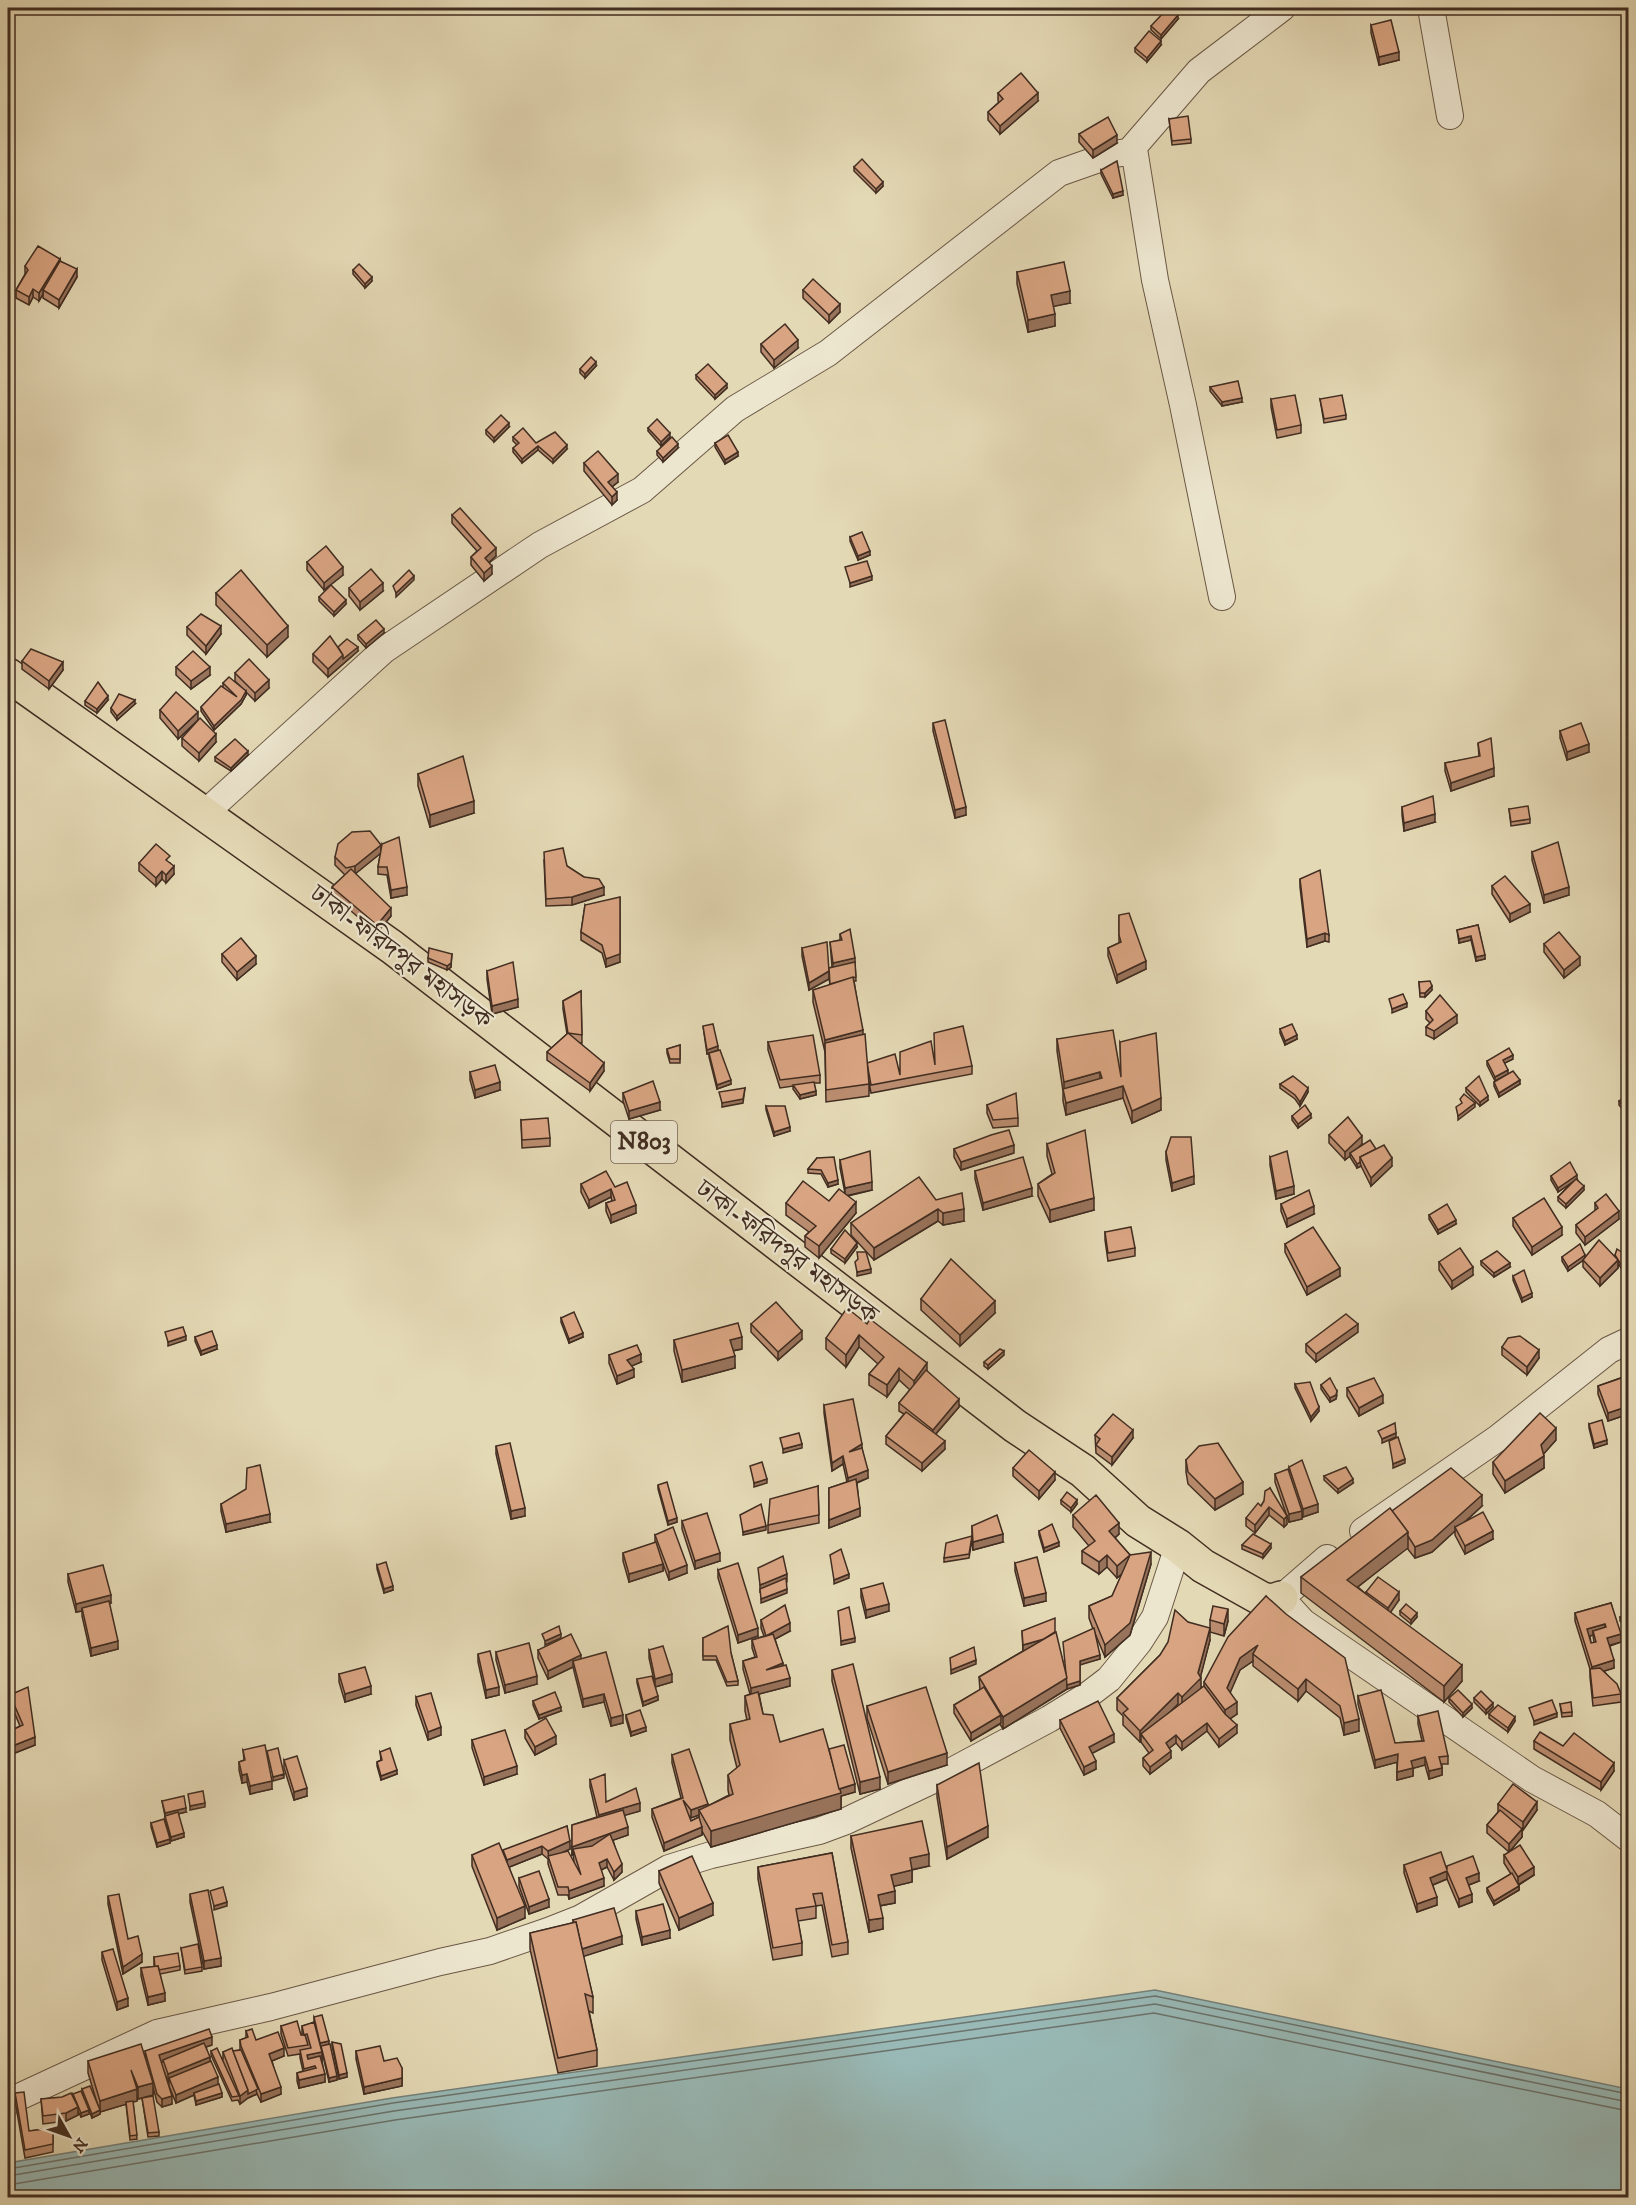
<svg xmlns="http://www.w3.org/2000/svg" width="1636" height="2205" font-family="'IM FELL DW Pica','Noto Serif Bengali',serif">
	<rect width="100%" height="100%" fill="#e4d9b5"/>
	<filter id="stains"><feTurbulence type="fractalNoise" baseFrequency=".00333" numOctaves="4"/><feColorMatrix values="0 0 0 0 .2 0 0 0 0 .09 0 0 0 0 .02 0 0 0 .5 -.17"/></filter>
	<radialGradient id="worn" r=".72"><stop offset=".6" stop-color="#630" stop-opacity="0"/><stop offset="1" stop-color="#630" stop-opacity=".3"/></radialGradient>
	<!-- water -->
	<polygon fill="#98b9b6" stroke="#75817a" stroke-width="1.5" points="1155,1990 1628,2089 1628,2197 8,2197 8,2163 392,2098"/>
	<g fill="none" stroke-linecap="round" stroke-linejoin="round">
		<!-- shore -->
		<g stroke="#6c736c" stroke-width="1.5">
			<polyline points="8,2169 393,2103 1155,1996 1628,2094"/>
			<polyline points="8,2176 394,2111 1155,2004 1628,2102"/>
			<polyline points="8,2185 395,2120 1154,2013 1628,2111"/>
		</g>
		<defs>
			<g id="minor">
				<polyline points="1431,8 1450,116"/>
				<polyline points="1129,152 1199,71 1282,8"/>
				<polyline points="204,814 384,650 540,545 642,490 735,409 828,353 1059,173 1113,154 1129,152 1135,155 1155,280 1183,405 1222,597"/>
				<polyline points="1363,1531 1498,1438 1609,1350 1628,1341"/>
				<polyline points="1327,1558 1281,1598 1303,1622 1532,1779 1597,1814 1628,1838"/>
				<polyline points="8,2102 157,2033 271,2007 440,1962 490,1951 548,1931 581,1918 669,1868 711,1855 819,1831 846,1821 950,1772 1049,1719 1088,1695 1109,1679 1139,1642 1155,1617 1178,1546"/>
			</g>
			<polyline id="highway" points="8,675 392,947 1015,1426 1083,1471 1138,1521 1178,1546 1203,1566 1262,1599 1272,1601 1281,1598"/>
		</defs>
		<!-- minor casing -->
		<use href="#minor" stroke="#6a5846" stroke-width="28"/>
		<!-- highway casing -->
		<use href="#highway" stroke="#412d21" stroke-width="36"/>
		<!-- minor -->
		<use href="#minor" stroke="#ede6cf" stroke-width="26"/>
		<!-- highway -->
		<use href="#highway" stroke="#e4d9b5" stroke-width="33"/>
	</g>
	<!-- wall -->
	<g fill="#bb8d70" stroke="#412d21" stroke-width="1.5" fill-rule="evenodd">
		<polygon points="1178,19 1161,39 1151,30 1151,26"/>
		<polygon points="1371,25 1399,60 1379,65 1371,33"/>
		<polygon points="1161,45 1147,62 1135,52 1135,48"/>
		<polygon points="998,93 1038,101 1000,134 988,120 988,112 999,102 998,101"/>
		<polygon points="1169,119 1191,139 1191,143 1172,145"/>
		<polygon points="1079,134 1117,143 1093,158 1079,142"/>
		<polygon points="854,167 883,186 876,193 854,171"/>
		<polygon points="1101,170 1123,195 1113,198 1101,174"/>
		<polygon points="60,259 60,261 77,277 59,308 43,298 43,294 39,301 33,297 29,305 16,298 16,290 25,274 25,266"/>
		<polygon points="353,270 372,281 365,288 353,274"/>
		<polygon points="1017,272 1070,303 1053,306 1055,326 1028,332 1017,284"/>
		<polygon points="803,290 840,312 829,323 803,298"/>
		<polygon points="761,344 798,348 774,368 761,352"/>
		<polygon points="596,366 585,378 580,373 580,369"/>
		<polygon points="696,375 727,388 715,399 696,379"/>
		<polygon points="1210,387 1242,402 1222,406 1210,391"/>
		<polygon points="1271,399 1301,425 1301,433 1277,438 1271,407"/>
		<polygon points="1320,399 1346,415 1346,419 1324,423"/>
		<polygon points="509,427 494,442 486,434 486,430"/>
		<polygon points="648,428 670,437 661,446 648,431"/>
		<polygon points="513,437 536,443 567,449 553,463 538,450 522,463 513,452 513,448 517,445 513,441"/>
		<polygon points="715,443 738,456 725,464 715,447"/>
		<polygon points="678,448 663,462 657,455 657,451"/>
		<polygon points="584,463 618,482 612,487 617,500 612,505 584,471"/>
		<polygon points="452,515 496,556 489,563 492,574 484,581 471,565 471,557 477,551 452,523"/>
		<polygon points="850,537 870,555 858,560 850,541"/>
		<polygon points="307,562 343,575 324,590 307,570"/>
		<polygon points="349,588 383,591 360,610 349,596"/>
		<polygon points="216,593 288,637 267,657 216,605"/>
		<polygon points="319,597 346,604 334,616 319,601"/>
		<polygon points="187,627 221,634 206,654 187,635"/>
		<polygon points="384,633 366,648 358,639 358,635"/>
		<polygon points="338,647 358,651 328,677 313,662 313,654"/>
		<polygon points="22,661 63,670 49,689 22,669"/>
		<polygon points="176,667 210,675 191,689 176,675"/>
		<polygon points="235,673 269,688 255,701 246,692 246,695 241,704 214,730 201,711 201,707 223,687 223,683 241,687 235,681"/>
		<polygon points="108,700 97,713 85,705 85,701"/>
		<polygon points="135,704 117,720 111,712 111,708"/>
		<polygon points="160,710 198,720 178,739 160,718"/>
		<polygon points="933,723 966,815 955,818 933,731"/>
		<polygon points="1560,731 1589,752 1567,760 1560,738"/>
		<polygon points="182,738 216,742 199,761 182,746"/>
		<polygon points="1478,743 1494,776 1451,791 1445,771 1445,763 1479,757"/>
		<polygon points="248,755 231,771 215,761 215,757"/>
		<polygon points="418,774 474,813 430,827 418,786"/>
		<polygon points="1402,807 1435,822 1404,831 1402,815"/>
		<polygon points="1509,809 1530,819 1530,823 1511,826"/>
		<polygon points="382,844 407,895 391,898 387,875 378,874 378,867"/>
		<polygon points="1532,852 1569,895 1544,903 1532,860"/>
		<polygon points="381,853 355,874 391,916 377,933 332,895 332,887 345,875 335,865 335,857"/>
		<polygon points="544,860 567,866 584,877 604,895 572,905 546,906"/>
		<polygon points="139,863 170,863 174,874 166,883 162,879 156,886 139,871"/>
		<polygon points="1300,879 1329,935 1329,942 1325,941 1307,947 1300,887"/>
		<polygon points="1492,886 1530,912 1510,922 1492,894"/>
		<polygon points="585,905 620,962 606,967 602,953 581,940 581,932"/>
		<polygon points="1119,915 1146,969 1117,983 1108,956 1108,948 1119,943"/>
		<polygon points="1478,925 1485,959 1476,961 1471,940 1459,943 1457,930"/>
		<polygon points="840,934 855,963 856,981 854,981 867,1063 900,1075 935,1063 972,1066 972,1074 871,1093 869,1082 869,1096 826,1102 825,1052 813,1002 813,990 830,985 829,978 829,979 809,990 802,956 802,948 829,968 832,967 830,942 840,940"/>
		<polygon points="1544,944 1580,965 1564,978 1544,952"/>
		<polygon points="222,954 256,964 237,980 222,962"/>
		<polygon points="452,954 451,967 447,970 428,962 428,958"/>
		<polygon points="487,971 518,1007 492,1014 487,979"/>
		<polygon points="1419,982 1432,990 1425,997 1420,997"/>
		<polygon points="581,991 582,1043 580,1043 604,1071 590,1091 547,1060 547,1052 567,1034 563,1009 563,1001"/>
		<polygon points="1426,1011 1457,1023 1434,1039 1426,1035 1426,1027 1430,1023 1426,1019"/>
		<polygon points="703,1026 718,1050 712,1052 731,1084 717,1089 709,1057 709,1054 707,1054"/>
		<polygon points="1280,1029 1297,1039 1285,1045 1280,1033"/>
		<polygon points="1057,1039 1121,1074 1120,1042 1161,1110 1132,1123 1123,1098 1066,1115 1063,1101 1063,1091 1057,1051"/>
		<polygon points="768,1042 820,1075 820,1083 814,1083 816,1095 800,1099 793,1089 793,1086 780,1088 768,1050"/>
		<polygon points="680,1045 680,1063 670,1063 667,1053 667,1049"/>
		<polygon points="1513,1059 1504,1063 1508,1074 1520,1084 1499,1097 1494,1086 1494,1082 1495,1081 1487,1065 1487,1061"/>
		<polygon points="470,1072 500,1090 475,1098 470,1080"/>
		<polygon points="1280,1084 1308,1092 1300,1106 1295,1099 1280,1088"/>
		<polygon points="1466,1088 1488,1100 1480,1106 1466,1092"/>
		<polygon points="623,1093 660,1110 629,1119 623,1101"/>
		<polygon points="1619,1101 1629,1101 1629,1117 1619,1105"/>
		<polygon points="987,1105 1018,1118 1018,1126 993,1128 987,1113"/>
		<polygon points="766,1106 790,1131 774,1136 766,1110"/>
		<polygon points="1292,1116 1311,1118 1298,1128 1292,1120"/>
		<polygon points="521,1120 550,1138 550,1146 522,1148"/>
		<polygon points="1329,1135 1362,1144 1358,1148 1376,1149 1392,1166 1371,1186 1361,1166 1357,1168 1350,1157 1350,1156 1345,1160 1329,1143"/>
		<polygon points="1047,1144 1094,1210 1050,1222 1038,1196 1038,1184 1052,1174 1047,1156"/>
		<polygon points="954,1149 1014,1153 961,1170 954,1157"/>
		<polygon points="1166,1152 1194,1184 1172,1191 1166,1160"/>
		<polygon points="1270,1157 1294,1194 1276,1199 1270,1165"/>
		<polygon points="817,1158 838,1184 828,1187 821,1174 808,1173 808,1169"/>
		<polygon points="840,1160 872,1190 848,1196 856,1213 819,1258 805,1247 805,1236 809,1232 786,1215 786,1203 829,1201 845,1193 840,1168"/>
		<polygon points="975,1171 1032,1196 983,1210 975,1179"/>
		<polygon points="1551,1176 1577,1179 1584,1190 1566,1208 1558,1201 1558,1197 1572,1182 1558,1192 1551,1180"/>
		<polygon points="581,1184 615,1187 636,1213 611,1223 606,1211 606,1203 612,1201 611,1197 589,1208 581,1192"/>
		<polygon points="936,1200 964,1221 943,1225 938,1221 874,1260 851,1235 851,1223"/>
		<polygon points="1595,1203 1619,1219 1585,1245 1576,1233 1576,1225 1595,1211"/>
		<polygon points="1281,1204 1314,1214 1287,1227 1281,1211"/>
		<polygon points="1429,1215 1456,1224 1438,1234 1429,1219"/>
		<polygon points="1513,1218 1562,1235 1532,1255 1513,1226"/>
		<polygon points="1105,1232 1135,1248 1135,1256 1108,1261 1105,1240"/>
		<polygon points="1285,1244 1340,1276 1307,1295 1285,1252"/>
		<polygon points="857,1247 845,1263 831,1253 831,1249"/>
		<polygon points="1615,1255 1629,1257 1629,1278 1627,1278 1618,1263 1618,1268 1600,1286 1583,1267 1583,1260 1568,1271 1562,1261 1562,1257 1585,1258 1615,1257"/>
		<polygon points="1481,1261 1510,1267 1494,1277 1481,1265"/>
		<polygon points="1439,1262 1473,1275 1452,1289 1439,1270"/>
		<polygon points="1513,1276 1532,1297 1522,1302 1513,1280"/>
		<polygon points="921,1299 995,1313 960,1346 921,1310"/>
		<polygon points="561,1318 583,1337 569,1343 561,1322"/>
		<polygon points="751,1324 802,1339 778,1360 751,1332"/>
		<polygon points="867,1324 927,1371 959,1407 936,1434 945,1449 922,1471 886,1444 886,1436 904,1414 899,1411 899,1403 910,1390 899,1380 887,1397 869,1385 869,1374 878,1364 859,1347 846,1367 826,1349 826,1338"/>
		<polygon points="1358,1332 1316,1362 1306,1352 1306,1344"/>
		<polygon points="195,1337 217,1349 201,1355 195,1341"/>
		<polygon points="674,1340 742,1349 733,1351 735,1368 682,1382 674,1351"/>
		<polygon points="1502,1347 1539,1358 1527,1375 1502,1355"/>
		<polygon points="609,1355 641,1362 631,1366 634,1377 617,1384 609,1363"/>
		<polygon points="1004,1355 988,1369 984,1366 984,1362"/>
		<polygon points="1629,1362 1629,1414 1608,1421 1598,1394 1598,1386 1626,1376 1624,1372 1624,1364"/>
		<polygon points="1295,1384 1319,1411 1311,1421 1295,1388"/>
		<polygon points="1321,1385 1337,1395 1336,1399 1330,1402 1321,1389"/>
		<polygon points="1347,1388 1383,1403 1359,1416 1347,1396"/>
		<polygon points="824,1405 862,1448 868,1478 857,1483 860,1516 829,1528 829,1488 847,1482 843,1464 832,1471 824,1413"/>
		<polygon points="1589,1424 1607,1444 1594,1448 1589,1428"/>
		<polygon points="1095,1435 1133,1438 1112,1465 1096,1453"/>
		<polygon points="1556,1440 1543,1454 1544,1468 1505,1493 1493,1474 1493,1462"/>
		<polygon points="496,1446 525,1516 511,1519 496,1454"/>
		<polygon points="1186,1460 1243,1494 1215,1510 1188,1484 1186,1472"/>
		<polygon points="1289,1467 1318,1512 1303,1517 1302,1513 1302,1519 1289,1522 1275,1482 1275,1474 1289,1471"/>
		<polygon points="1013,1468 1055,1480 1039,1499 1013,1476"/>
		<polygon points="1324,1476 1353,1483 1338,1493 1324,1480"/>
		<polygon points="658,1485 677,1522 668,1525 658,1489"/>
		<polygon points="818,1486 819,1523 768,1533 768,1525"/>
		<polygon points="1270,1488 1287,1524 1284,1527 1269,1515 1255,1533 1246,1526 1246,1518 1261,1506 1264,1501"/>
		<polygon points="1061,1500 1077,1504 1071,1512 1061,1504"/>
		<polygon points="221,1504 270,1522 226,1532 221,1511"/>
		<polygon points="1482,1506 1465,1522 1493,1539 1465,1554 1455,1535 1455,1531 1432,1552 1415,1558 1407,1548 1358,1587 1366,1594 1366,1592 1399,1600 1390,1612 1462,1681 1444,1702 1301,1593 1301,1577 1392,1511"/>
		<polygon points="1073,1515 1119,1534 1115,1538 1130,1555 1151,1564 1130,1635 1105,1657 1094,1631 1100,1659 1080,1664 1080,1685 1067,1689 1067,1685 1067,1689 1003,1729 1000,1724 971,1741 954,1713 954,1705 980,1690 979,1677 1023,1651 1022,1631 1055,1632 1066,1673 1093,1629 1089,1618 1089,1606 1112,1596 1122,1574 1117,1578 1107,1567 1099,1574 1082,1563 1082,1551 1089,1546 1073,1527"/>
		<polygon points="682,1521 720,1561 695,1569 682,1529"/>
		<polygon points="972,1526 1003,1542 973,1550 972,1540 969,1558 944,1562 944,1558 972,1536"/>
		<polygon points="1039,1531 1059,1546 1044,1552 1039,1535"/>
		<polygon points="655,1535 687,1573 669,1580 663,1564 663,1571 629,1582 623,1561 623,1553 655,1543"/>
		<polygon points="1242,1545 1271,1548 1263,1558 1242,1549"/>
		<polygon points="1015,1563 1046,1601 1024,1606 1015,1571"/>
		<polygon points="377,1565 393,1590 384,1593 377,1569"/>
		<polygon points="718,1570 758,1636 738,1643 718,1578"/>
		<polygon points="68,1574 111,1603 109,1604 118,1649 91,1656 82,1616 82,1611 76,1612 68,1582"/>
		<polygon points="861,1589 889,1611 866,1618 861,1597"/>
		<polygon points="1266,1596 1359,1731 1344,1735 1340,1718 1306,1691 1298,1701 1253,1666 1253,1661 1240,1670 1230,1692 1237,1714 1230,1719 1237,1733 1219,1747 1207,1731 1182,1750 1176,1743 1169,1748 1171,1758 1150,1774 1143,1766 1143,1758 1149,1753 1141,1742 1140,1742 1123,1725 1123,1716 1117,1710 1117,1698 1160,1655 1188,1622 1210,1640 1200,1677 1201,1689 1204,1686 1204,1682"/>
		<path d="M1611,1603L1621,1642L1610,1646L1614,1668L1604,1671L1621,1694V1702L1593,1706L1590,1677V1669L1575,1621V1613ZM1593,1635L1594,1643H1591L1590,1636Z"/>
		<polygon points="1400,1611 1417,1617 1411,1624 1400,1615"/>
		<polygon points="1629,1614 1629,1631 1620,1621 1620,1617"/>
		<path d="M761,1620L790,1631L775,1639L783,1666L790,1686L759,1694L763,1714L780,1742L829,1749L855,1792L841,1796V1809L711,1847L702,1831V1835L664,1851L652,1817V1809L681,1798L672,1763V1755L708,1806L729,1795L728,1790V1775L737,1768L730,1740V1724L747,1720L745,1711V1696L750,1694L743,1669V1661L755,1657L752,1648V1640L764,1636L761,1628ZM699,1815V1817L691,1821L689,1816L691,1818Z"/>
		<polygon points="1210,1620 1228,1621 1224,1636 1210,1632"/>
		<polygon points="703,1638 731,1653 738,1681 738,1685 727,1686 716,1660 703,1660"/>
		<polygon points="538,1650 581,1659 623,1723 611,1726 604,1702 583,1707 573,1667 548,1679 538,1658"/>
		<polygon points="649,1650 672,1682 655,1687 658,1700 643,1706 637,1683 637,1679 655,1685 649,1658"/>
		<polygon points="496,1652 537,1684 505,1693 496,1660"/>
		<polygon points="478,1654 499,1695 486,1698 478,1662"/>
		<polygon points="832,1670 880,1789 860,1794 832,1681"/>
		<polygon points="339,1674 371,1694 345,1702 339,1682"/>
		<polygon points="10,1695 35,1745 10,1755 8,1749 8,1732 20,1726 10,1702"/>
		<polygon points="1358,1696 1395,1743 1422,1741 1418,1724 1418,1716 1448,1756 1448,1764 1442,1764 1442,1775 1429,1779 1425,1765 1413,1768 1413,1776 1397,1780 1397,1762 1375,1768 1358,1704"/>
		<polygon points="416,1697 441,1735 428,1740 416,1705"/>
		<polygon points="1449,1698 1472,1708 1463,1717 1449,1702"/>
		<polygon points="1474,1698 1493,1707 1486,1714 1474,1702"/>
		<polygon points="533,1701 561,1711 539,1719 533,1705"/>
		<polygon points="1560,1704 1572,1712 1572,1716 1562,1717"/>
		<polygon points="867,1706 947,1765 888,1784 867,1718"/>
		<polygon points="1489,1714 1515,1721 1508,1732 1489,1718"/>
		<polygon points="626,1715 646,1731 631,1736 626,1719"/>
		<polygon points="1060,1720 1114,1742 1092,1753 1096,1769 1084,1775 1060,1728"/>
		<polygon points="525,1730 556,1744 535,1755 525,1738"/>
		<polygon points="472,1740 517,1774 484,1785 472,1748"/>
		<polygon points="1534,1741 1563,1746 1614,1771 1601,1790 1534,1749"/>
		<polygon points="243,1750 272,1789 250,1794 247,1782 242,1783 239,1770 239,1762 244,1760"/>
		<polygon points="380,1752 397,1774 381,1780 377,1766 377,1762 381,1760"/>
		<polygon points="284,1760 307,1796 294,1800 284,1768"/>
		<polygon points="590,1780 606,1802 640,1811 624,1815 628,1835 613,1840 622,1872 614,1880 607,1867 601,1870 604,1886 569,1899 568,1895 558,1895 548,1864 548,1859 542,1854 509,1867 525,1918 497,1930 472,1866 472,1855 503,1852 567,1826 570,1849 562,1853 574,1862 573,1854 572,1855 572,1825 597,1817 590,1787"/>
		<polygon points="937,1785 988,1837 947,1859 937,1797"/>
		<polygon points="162,1801 186,1812 178,1814 184,1837 171,1841 165,1820 165,1816"/>
		<polygon points="1498,1804 1537,1810 1523,1830 1522,1829 1522,1837 1509,1852 1487,1833 1487,1825 1498,1812"/>
		<polygon points="151,1823 170,1843 157,1847 151,1827"/>
		<polygon points="851,1836 929,1866 912,1870 912,1882 894,1886 895,1903 880,1906 883,1929 869,1932 851,1848"/>
		<polygon points="832,1853 848,1942 848,1954 832,1957 822,1905 816,1906 816,1918 798,1921 802,1943 802,1955 773,1960 758,1879 758,1867"/>
		<polygon points="1504,1855 1534,1875 1519,1885 1519,1890 1494,1905 1487,1892 1487,1888 1511,1874 1504,1863"/>
		<polygon points="1404,1865 1447,1870 1479,1881 1469,1885 1472,1902 1459,1907 1447,1879 1433,1885 1437,1905 1417,1912 1404,1873"/>
		<polygon points="659,1871 713,1915 679,1930 659,1883"/>
		<polygon points="519,1878 549,1907 529,1914 519,1886"/>
		<polygon points="190,1894 221,1966 204,1969 190,1902"/>
		<polygon points="108,1896 128,1939 142,1962 123,1974 108,1904"/>
		<polygon points="636,1911 670,1938 642,1945 636,1919"/>
		<polygon points="573,1920 622,1944 583,1956 593,1997 593,2013 589,2011 597,2050 597,2066 558,2073 530,1949 530,1933 573,1923"/>
		<polygon points="181,1948 202,1967 202,1971 185,1974"/>
		<polygon points="102,1952 128,2006 117,2010 102,1960"/>
		<polygon points="154,1957 180,1966 180,1970 160,1974 165,2001 148,2005 141,1976 141,1968 154,1967"/>
		<polygon points="314,2017 329,2044 337,2080 329,2082 321,2047 322,2060 325,2082 299,2088 297,2081 297,2073 303,2071 300,2058 300,2054 288,2056 281,2034 281,2026 302,2035 302,2026 314,2023"/>
		<polygon points="246,2031 256,2040 284,2056 272,2061 281,2094 261,2102 257,2094 248,2098 240,2104 238,2100 232,2101 211,2055 211,2051 223,2059 223,2052 233,2051 240,2050 240,2040 246,2038"/>
		<polygon points="332,2042 347,2077 339,2079 332,2046"/>
		<polygon points="212,2045 206,2047 222,2097 196,2105 194,2095 176,2103 169,2086 169,2081 168,2082 164,2071 172,2104 162,2107 157,2102 153,2087 153,2095 138,2099 137,2096 137,2101 133,2102 137,2139 130,2140 126,2104 100,2112 100,2114 92,2118 82,2093 82,2089 98,2106 88,2073 88,2061 146,2059 145,2051"/>
		<polygon points="356,2051 402,2068 402,2086 364,2094 356,2059"/>
		<polygon points="15,2093 29,2131 53,2128 53,2152 25,2158 15,2101"/>
		<polygon points="73,2094 89,2114 81,2117 78,2111 78,2115 66,2121 43,2124 41,2099 73,2097"/>
		<polygon points="142,2098 159,2132 159,2136 148,2137"/>
	</g>
	<!-- shaded-wall -->
	<g fill="#98735b" stroke="#412d21" stroke-width="1.5">
		<polygon points="1178,15 1178,19 1161,39 1161,35"/>
		<polygon points="1161,41 1161,45 1147,62 1147,58"/>
		<polygon points="1399,52 1399,60 1379,65 1379,57"/>
		<polygon points="1038,93 1038,101 1000,134 1000,126"/>
		<polygon points="1117,135 1117,143 1093,158 1093,150"/>
		<polygon points="883,182 883,186 876,193 876,189"/>
		<polygon points="1123,191 1123,195 1113,198 1113,194"/>
		<polygon points="60,259 60,267 43,290 43,294 39,301 39,293"/>
		<polygon points="77,269 77,277 59,308 59,300"/>
		<polygon points="372,277 372,281 365,288 365,284"/>
		<polygon points="33,289 33,297 29,305 29,297"/>
		<polygon points="1070,291 1070,303 1051,307 1051,295"/>
		<polygon points="840,304 840,312 829,323 829,315"/>
		<polygon points="1055,314 1055,326 1028,332 1028,320"/>
		<polygon points="798,340 798,348 774,368 774,360"/>
		<polygon points="596,362 596,366 585,378 585,374"/>
		<polygon points="727,384 727,388 715,399 715,395"/>
		<polygon points="1242,398 1242,402 1222,406 1222,402"/>
		<polygon points="509,423 509,427 494,442 494,438"/>
		<polygon points="670,433 670,437 661,446 661,442"/>
		<polygon points="678,444 678,448 663,462 663,458"/>
		<polygon points="567,445 567,449 553,463 553,459"/>
		<polygon points="538,446 538,450 522,463 522,459"/>
		<polygon points="738,452 738,456 725,464 725,460"/>
		<polygon points="618,474 618,482 608,490 608,482"/>
		<polygon points="617,492 617,500 612,505 612,497"/>
		<polygon points="496,548 496,556 485,566 485,558"/>
		<polygon points="870,551 870,555 858,560 858,556"/>
		<polygon points="492,566 492,574 484,581 484,573"/>
		<polygon points="343,567 343,575 324,590 324,583"/>
		<polygon points="414,576 414,580 396,597 396,593"/>
		<polygon points="872,576 872,580 850,587 850,583"/>
		<polygon points="383,583 383,591 360,610 360,602"/>
		<polygon points="346,600 346,604 334,616 334,612"/>
		<polygon points="221,626 221,634 206,654 206,646"/>
		<polygon points="288,626 288,637 267,657 267,645"/>
		<polygon points="384,629 384,633 366,648 366,644"/>
		<polygon points="358,647 358,651 328,677 328,669 343,655"/>
		<polygon points="63,662 63,670 49,689 49,681"/>
		<polygon points="210,667 210,675 191,689 191,681"/>
		<polygon points="269,680 269,688 255,701 255,693"/>
		<polygon points="246,691 246,695 241,704 214,730 214,726"/>
		<polygon points="108,696 108,700 97,713 97,709"/>
		<polygon points="135,700 135,704 117,720 117,716"/>
		<polygon points="198,712 198,720 178,739 178,731"/>
		<polygon points="216,734 216,742 199,761 199,753"/>
		<polygon points="1589,744 1589,752 1567,760 1567,752"/>
		<polygon points="248,751 248,755 231,771 231,768"/>
		<polygon points="1494,768 1494,776 1451,791 1451,783"/>
		<polygon points="474,801 474,813 430,827 430,815"/>
		<polygon points="966,807 966,815 955,818 955,810"/>
		<polygon points="1435,814 1435,822 1404,831 1404,823"/>
		<polygon points="381,845 381,853 355,874 355,866"/>
		<polygon points="174,866 174,874 166,883 166,875"/>
		<polygon points="162,871 162,879 156,886 156,878"/>
		<polygon points="407,887 407,895 391,898 391,890"/>
		<polygon points="604,887 604,895 572,905 572,897"/>
		<polygon points="1569,887 1569,895 1544,903 1544,895"/>
		<polygon points="620,897 620,962 606,967 606,959"/>
		<polygon points="1530,904 1530,912 1510,922 1510,914"/>
		<polygon points="391,908 391,916 377,933 377,925"/>
		<polygon points="1325,933 1325,941 1307,947 1307,939"/>
		<polygon points="1471,936 1471,940 1459,943 1459,939"/>
		<polygon points="1485,955 1485,959 1476,961 1476,957"/>
		<polygon points="256,956 256,964 237,980 237,972"/>
		<polygon points="1580,957 1580,965 1564,978 1564,970"/>
		<polygon points="855,958 855,966 833,971 833,963"/>
		<polygon points="1146,961 1146,969 1117,983 1117,975"/>
		<polygon points="451,963 451,967 447,970 447,966"/>
		<polygon points="829,971 829,979 809,990 809,983"/>
		<polygon points="1432,986 1432,990 1425,997 1425,993"/>
		<polygon points="518,999 518,1007 492,1014 492,1006"/>
		<polygon points="1407,1003 1407,1007 1392,1013 1392,1009"/>
		<polygon points="1457,1015 1457,1023 1434,1039 1434,1031"/>
		<polygon points="863,1030 863,1042 825,1052 825,1040"/>
		<polygon points="1297,1035 1297,1039 1285,1045 1285,1041"/>
		<polygon points="718,1046 718,1050 707,1054 707,1050"/>
		<polygon points="1513,1055 1513,1059 1503,1064 1503,1060"/>
		<polygon points="604,1063 604,1071 590,1091 590,1083"/>
		<polygon points="1508,1070 1508,1074 1495,1081 1495,1077"/>
		<polygon points="1100,1072 1100,1084 1064,1091 1064,1082"/>
		<polygon points="731,1080 731,1084 717,1089 717,1085"/>
		<polygon points="1520,1080 1520,1084 1499,1097 1499,1093"/>
		<polygon points="500,1082 500,1090 475,1098 475,1090"/>
		<polygon points="1123,1086 1123,1098 1066,1115 1066,1103"/>
		<polygon points="745,1088 743,1103 722,1107 722,1103"/>
		<polygon points="1308,1088 1308,1092 1300,1106 1300,1102"/>
		<polygon points="816,1091 816,1095 800,1099 800,1095"/>
		<polygon points="1488,1096 1488,1100 1480,1106 1480,1102"/>
		<polygon points="1161,1098 1161,1110 1132,1123 1132,1111"/>
		<polygon points="660,1102 660,1110 629,1119 629,1111"/>
		<polygon points="1475,1103 1475,1107 1458,1120 1458,1116"/>
		<polygon points="1311,1114 1311,1118 1298,1128 1298,1124"/>
		<polygon points="790,1127 790,1131 774,1136 774,1132"/>
		<polygon points="1362,1136 1362,1144 1351,1155 1350,1153 1350,1156 1345,1160 1345,1152"/>
		<polygon points="1014,1145 1014,1153 961,1170 961,1162"/>
		<polygon points="1392,1158 1392,1166 1371,1186 1371,1178"/>
		<polygon points="1360,1162 1361,1166 1357,1168 1357,1164"/>
		<polygon points="1577,1175 1577,1179 1558,1192 1558,1188"/>
		<polygon points="1194,1176 1194,1184 1172,1191 1172,1183"/>
		<polygon points="838,1180 838,1184 828,1187 828,1183"/>
		<polygon points="872,1182 872,1190 845,1196 845,1188"/>
		<polygon points="1294,1186 1294,1194 1276,1199 1276,1191"/>
		<polygon points="1584,1186 1584,1190 1566,1208 1566,1204"/>
		<polygon points="1032,1188 1032,1196 983,1210 983,1203"/>
		<polygon points="611,1189 611,1197 589,1208 589,1200"/>
		<polygon points="1094,1198 1094,1210 1050,1222 1050,1210"/>
		<polygon points="856,1202 856,1213 819,1258 819,1246"/>
		<polygon points="636,1205 636,1213 611,1223 611,1215"/>
		<polygon points="1314,1206 1314,1214 1287,1227 1287,1219"/>
		<polygon points="938,1209 938,1221 874,1260 874,1248"/>
		<polygon points="964,1209 964,1221 943,1225 943,1213"/>
		<polygon points="1619,1211 1619,1219 1585,1245 1585,1237"/>
		<polygon points="1456,1220 1456,1224 1438,1234 1438,1230"/>
		<polygon points="1562,1227 1562,1235 1532,1255 1532,1247"/>
		<polygon points="857,1243 857,1247 845,1263 845,1259"/>
		<polygon points="1585,1255 1585,1259 1568,1271 1568,1267"/>
		<polygon points="1618,1260 1618,1268 1600,1286 1600,1278"/>
		<polygon points="1510,1263 1510,1267 1494,1277 1494,1273"/>
		<polygon points="1473,1267 1473,1275 1452,1289 1452,1281"/>
		<polygon points="1340,1268 1340,1276 1307,1295 1307,1287"/>
		<polygon points="871,1269 871,1273 857,1276 857,1272"/>
		<polygon points="1532,1293 1532,1297 1522,1302 1522,1298"/>
		<polygon points="995,1301 995,1313 960,1346 960,1335"/>
		<polygon points="1358,1324 1358,1332 1316,1362 1316,1354"/>
		<polygon points="802,1331 802,1339 778,1360 778,1352"/>
		<polygon points="583,1333 583,1337 569,1343 569,1339"/>
		<polygon points="859,1335 859,1347 846,1367 846,1355"/>
		<polygon points="186,1336 186,1340 168,1346 168,1342"/>
		<polygon points="742,1337 742,1349 730,1351 730,1340"/>
		<polygon points="217,1345 217,1349 201,1355 201,1351"/>
		<polygon points="1539,1350 1539,1358 1527,1375 1527,1367"/>
		<polygon points="1004,1351 1004,1355 988,1369 988,1365"/>
		<polygon points="641,1354 641,1362 627,1368 627,1360"/>
		<polygon points="735,1356 735,1368 682,1382 682,1370"/>
		<polygon points="927,1363 927,1375 914,1393 914,1381"/>
		<polygon points="899,1368 899,1380 887,1397 887,1385"/>
		<polygon points="634,1369 634,1377 617,1384 617,1376"/>
		<polygon points="1337,1391 1336,1399 1330,1402 1330,1398"/>
		<polygon points="1383,1395 1383,1403 1359,1416 1359,1408"/>
		<polygon points="959,1399 959,1407 933,1437 933,1430"/>
		<polygon points="1629,1406 1629,1414 1608,1421 1608,1413"/>
		<polygon points="1319,1407 1319,1411 1311,1421 1311,1417"/>
		<polygon points="1556,1428 1556,1440 1541,1457 1541,1445"/>
		<polygon points="1133,1430 1133,1438 1112,1465 1112,1457"/>
		<polygon points="1396,1433 1396,1437 1382,1443 1382,1439"/>
		<polygon points="1607,1440 1607,1444 1594,1448 1594,1444"/>
		<polygon points="945,1441 945,1449 922,1471 922,1463"/>
		<polygon points="802,1444 802,1448 783,1453 783,1449"/>
		<polygon points="862,1444 862,1452 849,1452"/>
		<polygon points="843,1456 843,1464 832,1471 832,1463"/>
		<polygon points="1544,1456 1544,1468 1505,1493 1505,1481"/>
		<polygon points="1405,1459 1405,1463 1393,1468 1393,1464"/>
		<polygon points="868,1470 868,1478 848,1486 848,1478"/>
		<polygon points="1055,1472 1055,1480 1039,1499 1039,1491"/>
		<polygon points="767,1479 767,1483 754,1487 754,1483"/>
		<polygon points="1353,1479 1353,1483 1338,1493 1338,1489"/>
		<polygon points="1243,1482 1243,1494 1215,1510 1215,1499"/>
		<polygon points="1482,1495 1482,1506 1457,1529 1455,1527 1455,1531 1432,1552 1415,1558 1415,1547"/>
		<polygon points="1077,1500 1077,1504 1071,1512 1071,1508"/>
		<polygon points="1318,1504 1318,1512 1303,1517 1303,1509"/>
		<polygon points="1269,1507 1269,1515 1255,1533 1255,1525"/>
		<polygon points="525,1508 525,1516 511,1519 511,1511"/>
		<polygon points="860,1508 860,1516 829,1528 829,1520"/>
		<polygon points="1302,1511 1302,1519 1289,1522 1289,1514"/>
		<polygon points="270,1514 270,1522 226,1532 226,1524"/>
		<polygon points="1287,1516 1287,1524 1284,1527 1284,1519"/>
		<polygon points="677,1518 677,1522 668,1525 668,1521"/>
		<polygon points="1119,1523 1119,1534 1109,1543 1109,1531"/>
		<polygon points="766,1526 766,1530 743,1535 743,1532"/>
		<polygon points="1493,1531 1493,1539 1465,1554 1465,1546"/>
		<polygon points="1408,1532 1408,1548 1347,1595 1347,1580"/>
		<polygon points="1003,1534 1003,1542 973,1550 973,1542"/>
		<polygon points="1059,1542 1059,1546 1044,1552 1044,1548"/>
		<polygon points="1271,1544 1271,1548 1263,1558 1263,1554"/>
		<polygon points="1151,1552 1151,1564 1130,1635 1105,1657 1105,1645"/>
		<polygon points="720,1553 720,1561 695,1569 695,1561"/>
		<polygon points="1107,1555 1107,1567 1099,1574 1099,1562"/>
		<polygon points="1130,1555 1130,1567 1117,1578 1117,1566"/>
		<polygon points="663,1564 663,1571 629,1582 629,1574"/>
		<polygon points="687,1565 687,1573 669,1580 669,1572"/>
		<polygon points="787,1574 787,1582 760,1589 760,1593 760,1585"/>
		<polygon points="849,1574 849,1578 834,1584 834,1580"/>
		<polygon points="393,1586 393,1590 384,1593 384,1589"/>
		<polygon points="787,1589 787,1593 761,1603 761,1599"/>
		<polygon points="1399,1592 1399,1600 1388,1616 1388,1608"/>
		<polygon points="1046,1593 1046,1601 1024,1606 1024,1598"/>
		<polygon points="111,1595 111,1603 82,1611 82,1608 82,1611 76,1612 76,1604"/>
		<polygon points="889,1604 889,1611 866,1618 866,1610"/>
		<polygon points="1228,1609 1228,1621 1224,1636 1224,1624"/>
		<polygon points="1417,1613 1417,1617 1411,1624 1411,1620"/>
		<polygon points="790,1623 790,1631 766,1644 766,1636"/>
		<polygon points="1605,1624 1605,1632 1593,1631 1593,1635 1587,1637 1587,1629"/>
		<polygon points="758,1628 758,1636 738,1643 738,1635"/>
		<polygon points="1210,1628 1210,1640 1200,1679 1201,1678 1201,1690 1182,1709 1182,1697 1198,1673"/>
		<polygon points="561,1634 561,1638 545,1645 545,1641"/>
		<polygon points="1621,1634 1621,1642 1607,1646 1607,1638"/>
		<polygon points="1056,1636 1023,1653 1023,1645"/>
		<polygon points="855,1638 855,1642 841,1645 841,1641"/>
		<polygon points="118,1641 118,1649 91,1656 91,1648"/>
		<polygon points="1258,1645 1253,1654 1253,1661 1240,1670 1227,1700 1227,1688 1240,1658"/>
		<polygon points="581,1655 581,1663 573,1661 573,1667 548,1679 548,1671"/>
		<polygon points="1100,1655 1100,1659 1080,1665 1080,1661"/>
		<polygon points="976,1660 976,1664 951,1674 951,1670"/>
		<polygon points="1614,1660 1614,1668 1592,1675 1592,1667"/>
		<polygon points="783,1663 783,1671 766,1670"/>
		<polygon points="1462,1665 1462,1681 1444,1702 1444,1686"/>
		<polygon points="672,1674 672,1682 655,1687 655,1679"/>
		<polygon points="537,1676 537,1684 505,1693 505,1685"/>
		<polygon points="790,1678 790,1686 751,1696 751,1688"/>
		<polygon points="1067,1678 1067,1689 1003,1729 1003,1717"/>
		<polygon points="1306,1679 1306,1691 1298,1701 1298,1689"/>
		<polygon points="1080,1681 1080,1685 1067,1689 1067,1685"/>
		<polygon points="371,1686 371,1694 345,1702 345,1694"/>
		<polygon points="499,1687 499,1695 486,1698 486,1690"/>
		<polygon points="1178,1693 1178,1704 1144,1738 1141,1734 1141,1742 1140,1742 1140,1731"/>
		<polygon points="604,1694 604,1702 583,1707 583,1699"/>
		<polygon points="658,1696 658,1700 643,1706 643,1702"/>
		<polygon points="1237,1702 1237,1714 1225,1722 1225,1710"/>
		<polygon points="1493,1703 1493,1707 1486,1714 1486,1710"/>
		<polygon points="1472,1704 1472,1708 1463,1717 1463,1713"/>
		<polygon points="561,1707 561,1711 539,1719 539,1715"/>
		<polygon points="1557,1713 1557,1717 1534,1725 1534,1721"/>
		<polygon points="623,1715 623,1723 611,1726 611,1718"/>
		<polygon points="1001,1715 1001,1723 971,1741 971,1733"/>
		<polygon points="1515,1717 1515,1721 1508,1732 1508,1728"/>
		<polygon points="1359,1719 1359,1731 1344,1735 1344,1723"/>
		<polygon points="1207,1723 1207,1731 1182,1750 1182,1742"/>
		<polygon points="1237,1725 1237,1733 1219,1747 1219,1739"/>
		<polygon points="441,1727 441,1735 428,1740 428,1732"/>
		<polygon points="646,1727 646,1731 631,1736 631,1732"/>
		<polygon points="1114,1734 1114,1742 1089,1755 1089,1747"/>
		<polygon points="1176,1735 1176,1743 1166,1751 1166,1743"/>
		<polygon points="556,1736 556,1744 535,1755 535,1747"/>
		<polygon points="35,1737 35,1745 10,1755 10,1747"/>
		<polygon points="1171,1751 1171,1758 1150,1774 1150,1767"/>
		<polygon points="947,1753 947,1765 888,1784 888,1772"/>
		<polygon points="1398,1754 1398,1762 1375,1768 1375,1760"/>
		<polygon points="1425,1757 1425,1765 1411,1769 1411,1761"/>
		<polygon points="1096,1761 1096,1769 1084,1775 1084,1767"/>
		<polygon points="1614,1763 1614,1771 1601,1790 1601,1782"/>
		<polygon points="517,1766 517,1774 484,1785 484,1777"/>
		<polygon points="1413,1768 1413,1776 1397,1780 1397,1772"/>
		<polygon points="1442,1768 1442,1775 1429,1779 1429,1771"/>
		<polygon points="397,1770 397,1774 381,1780 381,1776"/>
		<polygon points="247,1774 247,1782 242,1783 242,1775"/>
		<polygon points="284,1774 284,1778 273,1781 273,1777"/>
		<polygon points="880,1777 880,1789 860,1794 860,1782"/>
		<polygon points="272,1781 272,1789 250,1794 250,1786"/>
		<polygon points="855,1784 855,1792 841,1796 841,1809 711,1847 711,1831"/>
		<polygon points="307,1788 307,1796 294,1800 294,1792"/>
		<polygon points="1537,1802 1537,1810 1523,1830 1523,1822"/>
		<polygon points="205,1803 205,1807 190,1810 190,1806"/>
		<polygon points="640,1803 640,1811 599,1823 599,1815"/>
		<polygon points="708,1804 708,1812 699,1810 699,1815 691,1818 691,1810"/>
		<polygon points="186,1808 186,1812 165,1817 165,1813"/>
		<polygon points="988,1826 988,1837 947,1859 947,1847"/>
		<polygon points="628,1827 628,1835 574,1854 573,1849 573,1854 572,1855 572,1847"/>
		<polygon points="702,1827 702,1835 664,1851 664,1843"/>
		<polygon points="1522,1829 1522,1837 1509,1852 1509,1844"/>
		<polygon points="184,1833 184,1837 171,1841 171,1837"/>
		<polygon points="170,1839 170,1843 157,1847 157,1843"/>
		<polygon points="570,1841 570,1849 549,1859 548,1851"/>
		<polygon points="542,1846 542,1854 507,1868 507,1860"/>
		<polygon points="929,1854 929,1866 910,1870 910,1858"/>
		<polygon points="607,1859 607,1867 599,1871 599,1863"/>
		<polygon points="622,1864 622,1872 614,1880 614,1872"/>
		<polygon points="1534,1867 1534,1875 1518,1885 1518,1877"/>
		<polygon points="912,1870 912,1882 891,1887 891,1875"/>
		<polygon points="1447,1871 1447,1879 1430,1886 1430,1878"/>
		<polygon points="1479,1873 1479,1881 1466,1886 1466,1878"/>
		<polygon points="604,1878 604,1886 569,1899 569,1891"/>
		<polygon points="1519,1886 1519,1890 1494,1905 1494,1901"/>
		<polygon points="895,1891 895,1903 878,1906 878,1895"/>
		<polygon points="1472,1894 1472,1902 1459,1907 1459,1899"/>
		<polygon points="1437,1897 1437,1905 1417,1912 1417,1904"/>
		<polygon points="549,1899 549,1907 529,1914 529,1907"/>
		<polygon points="227,1902 227,1906 214,1910 214,1906"/>
		<polygon points="713,1903 713,1915 679,1930 679,1918"/>
		<polygon points="525,1906 525,1918 497,1930 497,1918"/>
		<polygon points="883,1918 883,1929 869,1932 869,1920"/>
		<polygon points="670,1930 670,1938 642,1945 642,1937"/>
		<polygon points="622,1936 622,1944 582,1957 582,1949"/>
		<polygon points="142,1954 142,1962 123,1974 123,1967"/>
		<polygon points="221,1958 221,1966 204,1969 204,1961"/>
		<polygon points="165,1993 165,2001 148,2005 148,1997"/>
		<polygon points="128,1998 128,2006 117,2010 117,2002"/>
		<polygon points="212,2037 212,2045 163,2061 163,2060 163,2062 159,2063 159,2055"/>
		<polygon points="329,2041 329,2045 320,2047 320,2043"/>
		<polygon points="284,2048 284,2056 269,2062 269,2054"/>
		<polygon points="322,2052 322,2060 307,2063 307,2055"/>
		<polygon points="210,2057 210,2065 169,2078 169,2081 168,2082 168,2074"/>
		<polygon points="347,2073 347,2077 339,2079 339,2075"/>
		<polygon points="325,2074 325,2082 299,2088 299,2080"/>
		<polygon points="337,2076 337,2080 329,2082 329,2078"/>
		<polygon points="218,2077 218,2085 194,2093 194,2095 176,2103 176,2095"/>
		<polygon points="402,2078 402,2086 364,2094 364,2087"/>
		<polygon points="153,2083 153,2095 138,2099 138,2087"/>
		<polygon points="281,2087 281,2094 261,2102 261,2094"/>
		<polygon points="137,2089 137,2101 100,2112 100,2101"/>
		<polygon points="248,2090 256,2090 257,2094 248,2098 240,2104 240,2096"/>
		<polygon points="222,2093 222,2097 196,2105 196,2101"/>
		<polygon points="172,2096 172,2104 162,2107 162,2099"/>
		<polygon points="78,2107 78,2115 66,2121 66,2113"/>
		<polygon points="89,2110 89,2114 81,2117 81,2113"/>
		<polygon points="100,2110 100,2114 92,2118 92,2114"/>
	</g>
	<!-- building -->
	<g fill="#d9a482" stroke="#412d21" stroke-width="1.5" fill-rule="evenodd">
		<polygon points="1168,8 1169,8 1178,15 1161,35 1151,26"/>
		<polygon points="1391,20 1399,52 1379,57 1371,25"/>
		<polygon points="1149,31 1161,41 1147,58 1135,48"/>
		<polygon points="1021,73 1038,93 1000,126 988,112 1003,99 998,93"/>
		<polygon points="1188,116 1191,139 1172,141 1169,119"/>
		<polygon points="1108,117 1117,135 1093,150 1079,134"/>
		<polygon points="862,159 883,182 876,189 854,167"/>
		<polygon points="1117,161 1123,191 1113,194 1101,170"/>
		<polygon points="38,246 60,259 39,293 33,289 29,297 16,290 28,270 25,266"/>
		<polygon points="60,261 77,269 59,300 43,290"/>
		<polygon points="1064,262 1070,291 1051,295 1055,314 1028,320 1017,272"/>
		<polygon points="359,264 372,277 365,284 353,270"/>
		<polygon points="813,279 840,304 829,315 803,290"/>
		<polygon points="785,324 798,340 774,360 761,344"/>
		<polygon points="591,357 596,362 585,374 580,369"/>
		<polygon points="708,364 727,384 715,395 696,375"/>
		<polygon points="1238,381 1242,398 1222,402 1210,387"/>
		<polygon points="1295,395 1301,425 1277,430 1271,399"/>
		<polygon points="1342,395 1346,415 1324,419 1320,399"/>
		<polygon points="501,415 509,423 494,438 486,430"/>
		<polygon points="657,419 670,433 661,442 648,428"/>
		<polygon points="523,428 536,443 555,432 567,445 553,459 538,446 522,459 513,448 519,443 513,437"/>
		<polygon points="728,435 738,452 725,460 715,443"/>
		<polygon points="672,437 678,444 663,458 657,451"/>
		<polygon points="598,451 618,474 608,482 617,492 612,497 584,463"/>
		<polygon points="460,508 496,548 485,558 492,566 484,573 471,557 481,548 452,515"/>
		<polygon points="862,532 870,551 858,556 850,537"/>
		<polygon points="326,546 343,567 324,583 307,562"/>
		<polygon points="867,561 872,576 850,583 845,567"/>
		<polygon points="371,569 383,583 360,602 349,588"/>
		<polygon points="241,570 288,626 267,645 216,593"/>
		<polygon points="409,570 414,576 396,593 393,586"/>
		<polygon points="331,585 346,600 334,612 319,597"/>
		<polygon points="201,614 221,626 206,646 187,627"/>
		<polygon points="376,620 384,629 366,644 358,635"/>
		<polygon points="330,636 343,655 328,669 313,654"/>
		<polygon points="347,639 358,647 343,659 343,655 338,647"/>
		<polygon points="31,649 63,662 49,681 22,661"/>
		<polygon points="193,651 210,667 191,681 176,667"/>
		<polygon points="249,659 269,680 255,693 235,673"/>
		<polygon points="229,677 246,691 241,700 214,726 201,707 221,686 237,697 223,683"/>
		<polygon points="98,682 108,696 97,709 85,701"/>
		<polygon points="176,692 198,712 178,731 160,710"/>
		<polygon points="119,694 135,700 117,716 111,708"/>
		<polygon points="200,718 216,734 199,753 182,738"/>
		<polygon points="945,720 966,807 955,810 933,723"/>
		<polygon points="1581,723 1589,744 1567,752 1560,731"/>
		<polygon points="1491,738 1494,768 1451,783 1445,763 1480,756 1478,743"/>
		<polygon points="235,739 248,751 231,768 215,757"/>
		<polygon points="463,756 474,801 430,815 418,774"/>
		<polygon points="1433,796 1435,814 1404,823 1402,807"/>
		<polygon points="1528,806 1530,819 1511,822 1509,809"/>
		<polygon points="370,831 381,845 355,866 346,868 335,857 338,844 352,832"/>
		<polygon points="399,837 407,887 391,890 387,867 378,867 382,844"/>
		<polygon points="1558,842 1569,887 1544,895 1532,852"/>
		<polygon points="156,844 170,856 166,860 174,866 166,875 162,871 156,878 139,863"/>
		<polygon points="563,848 567,866 584,877 599,879 604,887 572,897 546,899 544,852"/>
		<polygon points="351,869 391,908 377,925 332,887"/>
		<polygon points="1320,870 1329,935 1325,933 1307,939 1300,879"/>
		<polygon points="1505,876 1530,904 1510,914 1492,886"/>
		<polygon points="620,897 620,954 606,959 602,945 581,932 585,905"/>
		<polygon points="1129,913 1146,961 1117,975 1108,948 1121,942 1119,935 1119,915"/>
		<polygon points="1478,925 1485,955 1476,957 1471,936 1459,939 1457,930"/>
		<polygon points="850,929 855,958 833,963 830,942 842,940 840,934"/>
		<polygon points="1559,932 1580,957 1564,970 1544,944"/>
		<polygon points="241,938 256,956 237,972 222,954"/>
		<polygon points="827,942 829,971 809,983 802,948"/>
		<polygon points="429,948 452,954 451,963 447,966 428,958"/>
		<polygon points="513,962 518,999 492,1006 487,971"/>
		<polygon points="855,962 856,977 830,984 829,968"/>
		<polygon points="853,977 863,1030 825,1040 813,990"/>
		<polygon points="1430,981 1432,986 1425,993 1420,993 1419,982"/>
		<polygon points="581,991 582,1035 568,1033 563,1001"/>
		<polygon points="1403,994 1407,1003 1392,1009 1389,999"/>
		<polygon points="1440,995 1457,1015 1434,1031 1426,1027 1433,1020 1426,1011"/>
		<polygon points="713,1024 718,1046 707,1050 703,1026"/>
		<polygon points="1292,1024 1297,1035 1285,1041 1280,1029"/>
		<polygon points="963,1026 972,1066 871,1085 867,1063 895,1054 900,1075 900,1052 931,1041 935,1065 934,1033"/>
		<polygon points="1113,1030 1121,1077 1120,1042 1156,1033 1161,1098 1132,1111 1123,1086 1066,1103 1063,1089 1102,1078 1100,1072 1064,1082 1057,1039"/>
		<polygon points="568,1033 604,1063 590,1083 547,1052"/>
		<polygon points="865,1034 869,1084 826,1090 825,1043"/>
		<polygon points="813,1035 820,1075 780,1080 768,1042"/>
		<polygon points="680,1045 680,1059 670,1059 667,1049"/>
		<polygon points="1509,1048 1513,1055 1503,1060 1508,1070 1495,1077 1487,1061"/>
		<polygon points="720,1050 731,1080 717,1085 709,1053"/>
		<polygon points="495,1065 500,1082 475,1090 470,1072"/>
		<polygon points="1513,1071 1520,1080 1499,1093 1494,1082"/>
		<polygon points="1293,1076 1308,1088 1300,1102 1295,1095 1280,1084"/>
		<polygon points="1479,1076 1488,1096 1480,1102 1466,1088"/>
		<polygon points="653,1081 660,1102 629,1111 623,1093"/>
		<polygon points="814,1082 816,1091 800,1095 793,1085"/>
		<polygon points="745,1088 743,1099 722,1103 719,1092"/>
		<polygon points="1016,1093 1018,1118 993,1120 987,1105"/>
		<polygon points="1464,1094 1475,1103 1458,1116 1456,1107 1462,1103 1460,1099"/>
		<polygon points="1624,1097 1629,1101 1629,1113 1619,1101"/>
		<polygon points="1305,1105 1311,1114 1298,1124 1292,1116"/>
		<polygon points="766,1106 785,1106 790,1127 774,1132"/>
		<polygon points="1348,1117 1362,1136 1345,1152 1329,1135"/>
		<polygon points="548,1118 550,1138 522,1140 521,1120"/>
		<polygon points="1009,1130 1014,1145 961,1162 954,1149 991,1135"/>
		<polygon points="1085,1130 1094,1198 1050,1210 1038,1184 1055,1173 1047,1144"/>
		<polygon points="1171,1137 1191,1137 1194,1176 1172,1183 1166,1152"/>
		<polygon points="1370,1140 1376,1149 1360,1157 1360,1162 1357,1164 1350,1153"/>
		<polygon points="1384,1145 1392,1158 1371,1178 1360,1157"/>
		<polygon points="870,1151 872,1182 845,1188 840,1160"/>
		<polygon points="1287,1151 1294,1186 1276,1191 1270,1157"/>
		<polygon points="834,1157 838,1180 828,1183 821,1170 808,1169 817,1158"/>
		<polygon points="1023,1157 1032,1188 983,1203 975,1171"/>
		<polygon points="1570,1162 1577,1175 1558,1188 1551,1176"/>
		<polygon points="606,1171 615,1187 627,1182 636,1205 611,1215 606,1203 615,1200 611,1189 589,1200 581,1184"/>
		<polygon points="919,1177 936,1200 962,1193 964,1209 943,1213 938,1209 874,1248 851,1223"/>
		<polygon points="1576,1179 1584,1186 1566,1204 1558,1197"/>
		<polygon points="803,1181 829,1201 839,1189 856,1202 819,1246 805,1236 816,1226 786,1203"/>
		<polygon points="1309,1190 1314,1206 1287,1219 1281,1204"/>
		<polygon points="1606,1194 1619,1211 1585,1237 1576,1225 1598,1208 1595,1203"/>
		<polygon points="1544,1198 1562,1227 1532,1247 1513,1218"/>
		<polygon points="1447,1204 1456,1220 1438,1230 1429,1215"/>
		<polygon points="1131,1227 1135,1248 1108,1253 1105,1232"/>
		<polygon points="1313,1227 1340,1268 1307,1287 1285,1244"/>
		<polygon points="845,1230 857,1243 845,1259 831,1249"/>
		<polygon points="1599,1240 1618,1260 1600,1278 1583,1260"/>
		<polygon points="1580,1244 1585,1255 1568,1267 1562,1257"/>
		<polygon points="1460,1248 1473,1267 1452,1281 1439,1262"/>
		<polygon points="1617,1249 1629,1257 1629,1274 1627,1274 1615,1255"/>
		<polygon points="1497,1251 1510,1263 1494,1273 1481,1261"/>
		<polygon points="857,1252 866,1252 871,1269 857,1272 855,1262 858,1259"/>
		<polygon points="951,1259 995,1301 960,1335 921,1299"/>
		<polygon points="1524,1270 1532,1293 1522,1298 1513,1276"/>
		<polygon points="776,1302 802,1331 778,1352 751,1324"/>
		<polygon points="847,1308 867,1324 870,1319 927,1363 914,1381 899,1368 887,1385 869,1374 884,1357 859,1335 846,1355 826,1338"/>
		<polygon points="574,1312 583,1333 569,1339 561,1318"/>
		<polygon points="1346,1314 1358,1324 1316,1354 1306,1344"/>
		<polygon points="738,1323 742,1337 730,1340 735,1356 682,1370 674,1340"/>
		<polygon points="183,1327 186,1336 168,1342 165,1332"/>
		<polygon points="212,1331 217,1345 201,1351 195,1337"/>
		<polygon points="1520,1336 1539,1350 1527,1367 1502,1347 1508,1338"/>
		<polygon points="637,1345 641,1354 627,1360 634,1369 617,1376 609,1355"/>
		<polygon points="1000,1349 1004,1351 988,1365 984,1362"/>
		<polygon points="1629,1362 1629,1371 1624,1364"/>
		<polygon points="926,1370 959,1399 933,1430 899,1403"/>
		<polygon points="1627,1376 1629,1380 1629,1406 1608,1413 1598,1386"/>
		<polygon points="1330,1378 1337,1391 1336,1395 1330,1398 1321,1385"/>
		<polygon points="1374,1378 1383,1395 1359,1408 1347,1388"/>
		<polygon points="1310,1382 1319,1407 1311,1417 1295,1384"/>
		<polygon points="853,1399 862,1444 849,1452 862,1448 868,1470 848,1478 843,1456 832,1463 824,1405"/>
		<polygon points="906,1412 945,1441 922,1463 886,1436"/>
		<polygon points="1540,1413 1556,1428 1541,1445 1544,1456 1505,1481 1493,1462"/>
		<polygon points="1113,1414 1133,1430 1112,1457 1096,1445 1100,1439 1095,1435"/>
		<polygon points="1602,1420 1607,1440 1594,1444 1589,1424"/>
		<polygon points="1395,1423 1396,1433 1382,1439 1378,1431"/>
		<polygon points="799,1433 802,1444 783,1449 780,1438"/>
		<polygon points="1398,1437 1405,1459 1393,1464 1389,1441"/>
		<polygon points="510,1443 525,1508 511,1511 496,1446"/>
		<polygon points="1218,1443 1243,1482 1215,1499 1188,1472 1186,1460 1199,1446"/>
		<polygon points="1029,1450 1055,1472 1039,1491 1013,1468"/>
		<polygon points="1302,1460 1318,1504 1303,1509 1289,1467"/>
		<polygon points="762,1462 767,1479 754,1483 750,1466"/>
		<polygon points="260,1465 270,1514 226,1524 221,1504 246,1489 247,1468"/>
		<polygon points="1346,1467 1353,1479 1338,1489 1324,1476"/>
		<polygon points="1451,1468 1482,1495 1432,1540 1415,1547 1408,1536 1408,1532 1392,1511"/>
		<polygon points="1288,1469 1302,1511 1289,1514 1275,1474"/>
		<polygon points="856,1479 860,1508 829,1520 829,1488"/>
		<polygon points="667,1482 677,1518 668,1521 658,1485"/>
		<polygon points="818,1486 819,1515 768,1525 770,1499"/>
		<polygon points="1270,1488 1287,1516 1284,1519 1269,1507 1255,1525 1246,1518 1258,1503 1261,1506 1264,1501 1265,1491"/>
		<polygon points="1067,1492 1077,1500 1071,1508 1061,1500"/>
		<polygon points="1096,1495 1119,1523 1109,1531 1130,1555 1151,1552 1130,1623 1105,1645 1089,1606 1112,1596 1130,1555 1117,1566 1107,1555 1099,1562 1082,1551 1095,1541 1073,1515"/>
		<polygon points="761,1504 766,1526 743,1532 740,1515"/>
		<polygon points="1390,1508 1408,1532 1347,1580 1462,1665 1444,1686 1301,1577"/>
		<polygon points="1483,1512 1493,1531 1465,1546 1455,1527"/>
		<polygon points="707,1513 720,1553 695,1561 682,1521"/>
		<polygon points="997,1515 1003,1534 973,1542 972,1526"/>
		<polygon points="1052,1524 1059,1542 1044,1548 1039,1531"/>
		<polygon points="673,1527 687,1565 669,1572 655,1535"/>
		<polygon points="1253,1534 1271,1544 1263,1554 1242,1545"/>
		<polygon points="972,1536 969,1554 944,1558 946,1543"/>
		<polygon points="656,1542 663,1564 629,1574 623,1553"/>
		<polygon points="841,1549 849,1574 834,1580 830,1555"/>
		<polygon points="783,1556 787,1574 760,1585 758,1568"/>
		<polygon points="1037,1557 1046,1593 1024,1598 1015,1563"/>
		<polygon points="386,1562 393,1586 384,1589 377,1565"/>
		<polygon points="738,1563 758,1628 738,1635 718,1570"/>
		<polygon points="103,1565 111,1595 76,1604 68,1574"/>
		<polygon points="1378,1577 1399,1592 1388,1608 1366,1592"/>
		<polygon points="786,1578 787,1589 761,1599 760,1589"/>
		<polygon points="883,1583 889,1604 866,1610 861,1589"/>
		<polygon points="1266,1596 1286,1614 1345,1658 1359,1719 1344,1723 1340,1706 1306,1679 1298,1689 1253,1654 1258,1645 1240,1658 1227,1688 1237,1702 1225,1710 1204,1682 1228,1637"/>
		<polygon points="109,1601 118,1641 91,1648 82,1608"/>
		<path d="M1611,1603L1621,1634L1607,1638L1614,1660L1592,1667L1575,1613ZM1605,1624L1606,1627L1593,1631L1596,1642L1591,1643L1587,1629Z"/>
		<polygon points="1406,1604 1417,1613 1411,1620 1400,1611"/>
		<polygon points="785,1605 790,1623 766,1636 761,1620"/>
		<polygon points="1213,1606 1228,1609 1224,1624 1210,1620"/>
		<polygon points="849,1607 855,1638 841,1641 838,1611"/>
		<polygon points="1175,1610 1188,1622 1210,1628 1198,1673 1201,1678 1182,1697 1178,1693 1140,1731 1123,1713 1128,1709 1117,1698 1160,1655 1168,1642"/>
		<polygon points="1629,1614 1629,1627 1620,1617"/>
		<polygon points="1055,1618 1055,1632 1044,1639 1023,1645 1022,1631"/>
		<polygon points="559,1626 561,1634 545,1641 542,1634"/>
		<polygon points="728,1626 731,1653 738,1681 727,1682 716,1656 703,1656 703,1638"/>
		<polygon points="1094,1628 1100,1655 1080,1661 1080,1681 1067,1685 1063,1642"/>
		<polygon points="1056,1632 1067,1678 1003,1717 979,1677"/>
		<polygon points="571,1634 581,1655 548,1671 538,1650"/>
		<polygon points="773,1634 783,1663 766,1670 786,1665 790,1678 751,1688 743,1661 757,1657 752,1640"/>
		<polygon points="529,1643 537,1676 505,1685 496,1652"/>
		<polygon points="663,1646 672,1674 655,1679 649,1650"/>
		<polygon points="974,1647 976,1660 951,1670 950,1658"/>
		<polygon points="490,1651 499,1687 486,1690 478,1654"/>
		<polygon points="606,1652 623,1715 611,1718 604,1694 583,1699 573,1661"/>
		<polygon points="853,1664 880,1777 860,1782 832,1670"/>
		<polygon points="365,1667 371,1686 345,1694 339,1674"/>
		<polygon points="1600,1668 1617,1684 1621,1694 1593,1698 1590,1669"/>
		<polygon points="652,1676 658,1696 643,1702 637,1679"/>
		<polygon points="1204,1686 1225,1714 1237,1725 1219,1739 1207,1723 1182,1742 1176,1735 1166,1743 1171,1751 1150,1767 1143,1758 1153,1750 1141,1734"/>
		<polygon points="28,1687 35,1737 10,1747 8,1741 8,1732 23,1725 10,1695"/>
		<polygon points="926,1687 947,1753 888,1772 867,1706"/>
		<polygon points="984,1687 1001,1715 971,1733 954,1705"/>
		<polygon points="1381,1690 1395,1743 1424,1741 1418,1716 1438,1711 1448,1756 1439,1757 1442,1768 1429,1771 1425,1757 1411,1761 1413,1768 1397,1772 1398,1754 1375,1760 1358,1696"/>
		<polygon points="1458,1690 1472,1704 1463,1713 1449,1698"/>
		<polygon points="1481,1691 1493,1703 1486,1710 1474,1698"/>
		<polygon points="555,1692 561,1707 539,1715 533,1701"/>
		<polygon points="758,1692 763,1714 773,1715 780,1742 823,1729 841,1793 711,1831 699,1810 733,1794 728,1775 740,1765 730,1724 750,1719 745,1696"/>
		<polygon points="431,1693 441,1727 428,1732 416,1697"/>
		<polygon points="1552,1700 1557,1713 1534,1721 1529,1708"/>
		<polygon points="1098,1701 1114,1734 1089,1747 1096,1761 1084,1767 1060,1720"/>
		<polygon points="1571,1702 1572,1712 1562,1713 1560,1704"/>
		<polygon points="1498,1705 1515,1717 1508,1728 1489,1714"/>
		<polygon points="640,1710 646,1727 631,1732 626,1715"/>
		<polygon points="546,1718 556,1736 535,1747 525,1730"/>
		<polygon points="505,1730 517,1766 484,1777 472,1740"/>
		<polygon points="1540,1732 1563,1746 1574,1733 1614,1763 1601,1782 1534,1741"/>
		<polygon points="265,1745 272,1781 250,1786 247,1774 242,1775 239,1762 245,1760 243,1750"/>
		<polygon points="844,1745 855,1784 839,1789 829,1749"/>
		<polygon points="278,1748 284,1774 273,1777 267,1751"/>
		<polygon points="390,1748 397,1770 381,1776 377,1762 382,1760 380,1752"/>
		<polygon points="689,1749 708,1804 691,1810 683,1800 691,1821 699,1817 702,1827 664,1843 652,1809 683,1798 672,1755"/>
		<polygon points="297,1756 307,1788 294,1792 284,1760"/>
		<polygon points="979,1763 988,1826 947,1847 937,1785"/>
		<polygon points="605,1774 606,1802 636,1788 640,1803 599,1815 590,1780"/>
		<polygon points="1513,1784 1537,1802 1523,1822 1498,1804"/>
		<polygon points="203,1791 205,1803 190,1806 188,1794"/>
		<polygon points="184,1796 186,1808 165,1813 162,1801"/>
		<polygon points="623,1810 628,1827 572,1847 572,1825"/>
		<polygon points="1500,1810 1522,1829 1509,1844 1487,1825"/>
		<polygon points="178,1812 184,1833 171,1837 165,1816"/>
		<polygon points="164,1819 170,1839 157,1843 151,1823"/>
		<polygon points="922,1821 929,1854 910,1858 912,1870 891,1875 895,1891 878,1895 883,1918 869,1920 851,1836"/>
		<polygon points="567,1826 570,1841 548,1851 542,1846 507,1860 503,1850"/>
		<polygon points="610,1834 622,1864 614,1872 607,1859 599,1863 604,1878 569,1891 568,1887 558,1887 548,1856 568,1851 581,1875 573,1849 592,1846"/>
		<polygon points="499,1843 525,1906 497,1918 472,1855"/>
		<polygon points="1520,1845 1534,1867 1518,1877 1504,1855"/>
		<polygon points="1441,1852 1447,1870 1447,1866 1473,1856 1479,1873 1466,1878 1472,1894 1459,1899 1447,1871 1430,1878 1437,1897 1417,1904 1404,1865"/>
		<polygon points="832,1853 848,1942 832,1945 822,1893 813,1894 816,1906 796,1909 802,1943 773,1948 758,1867"/>
		<polygon points="692,1856 713,1903 679,1918 659,1871"/>
		<polygon points="539,1871 549,1899 529,1907 519,1878"/>
		<polygon points="1512,1873 1519,1886 1494,1901 1487,1888"/>
		<polygon points="223,1887 227,1902 214,1906 210,1891"/>
		<polygon points="208,1890 221,1958 204,1961 190,1894"/>
		<polygon points="119,1894 128,1939 138,1936 142,1954 123,1967 108,1896"/>
		<polygon points="663,1904 670,1930 642,1937 636,1911"/>
		<polygon points="614,1908 622,1936 582,1949 576,1922 574,1923 573,1920"/>
		<polygon points="576,1922 593,1997 585,1994 597,2050 558,2058 530,1933"/>
		<polygon points="198,1944 202,1967 185,1970 181,1948"/>
		<polygon points="113,1949 128,1998 117,2002 102,1952"/>
		<polygon points="178,1953 180,1966 159,1970 158,1966 155,1967 154,1957"/>
		<polygon points="158,1966 165,1993 148,1997 141,1968"/>
		<polygon points="322,2015 329,2041 320,2043 314,2017"/>
		<polygon points="297,2021 301,2035 305,2035 308,2045 288,2048 281,2026"/>
		<polygon points="314,2022 322,2052 307,2055 308,2059 320,2056 325,2074 299,2080 297,2073 316,2068 315,2066 304,2069 300,2050 311,2048 307,2034 304,2035 302,2026"/>
		<polygon points="209,2029 212,2037 159,2055 172,2096 162,2099 157,2094 145,2051"/>
		<polygon points="252,2029 256,2040 278,2032 284,2048 269,2054 281,2087 261,2094 241,2046 240,2040 248,2037 246,2031"/>
		<polygon points="332,2042 341,2044 347,2073 339,2075"/>
		<polygon points="204,2043 210,2057 168,2074 163,2060"/>
		<polygon points="141,2044 153,2083 138,2087 131,2070 137,2089 100,2101 88,2061"/>
		<polygon points="330,2044 337,2076 329,2078 321,2046"/>
		<polygon points="380,2046 384,2061 397,2058 402,2068 402,2078 364,2087 356,2051"/>
		<polygon points="217,2048 239,2096 232,2097 211,2051"/>
		<polygon points="232,2048 248,2090 240,2096 223,2052"/>
		<polygon points="241,2050 258,2089 248,2094 248,2090 233,2051"/>
		<polygon points="211,2061 218,2077 176,2095 169,2078"/>
		<polygon points="219,2084 222,2093 196,2101 194,2093"/>
		<polygon points="90,2086 100,2110 92,2114 82,2089"/>
		<polygon points="81,2091 89,2110 81,2113 73,2094"/>
		<polygon points="24,2092 29,2131 53,2128 53,2144 25,2150 15,2093"/>
		<polygon points="71,2093 78,2107 66,2113 43,2116 41,2099 62,2097"/>
		<polygon points="153,2096 159,2132 148,2133 142,2098"/>
		<polygon points="133,2101 137,2135 130,2136 126,2102"/>
	</g>
	<g text-anchor="middle" dominant-baseline="central" stroke-width="4.5" stroke-linejoin="round" paint-order="stroke">
		<!-- shield labels -->
		<rect fill="#ede6cf" stroke="#756455" stroke-width="1.5" x="611" y="1121" width="66" height="42" rx="4.5"/>
		<g font-size="24" font-weight="bold" fill="#412d21">
			<text x="644" y="1142">N803</text>
		</g>
		<!-- street labels -->
		<g font-size="26" fill="#412d21" stroke="#ede6cf">
			<text transform="translate(401 957) rotate(37)">ঢাকা-ফরিদপুর মহাসড়ক</text>
			<text transform="translate(787 1252) rotate(37)">ঢাকা-ফরিদপুর মহাসড়ক</text>
		</g>
	</g>
	<!-- margin -->
	<rect width="1636" height="2205" fill="none" stroke="#e4d9b5" stroke-width="30"/>
	<rect x="9" y="9" width="1618" height="2187" fill="none" stroke="#412d21" stroke-width="3"/>
	<rect x="15" y="15" width="1606" height="2175" fill="none" stroke="#412d21" stroke-width="1.5"/>
	<!-- north arrow -->
	<g transform="translate(69 2136) rotate(130)" stroke="#ede6cf" stroke-width="4.5" paint-order="stroke">
	<path d="M0-4.5L10 22L0 15L-10 22Z" fill="#412d21"/>
	<text y="-9" font-size="16" font-weight="bold" text-anchor="middle" fill="#412d21">N</text>
	</g>
	<rect width="100%" height="100%" filter="url(#stains)"/>
	<rect width="100%" height="100%" fill="url(#worn)"/>
</svg>
